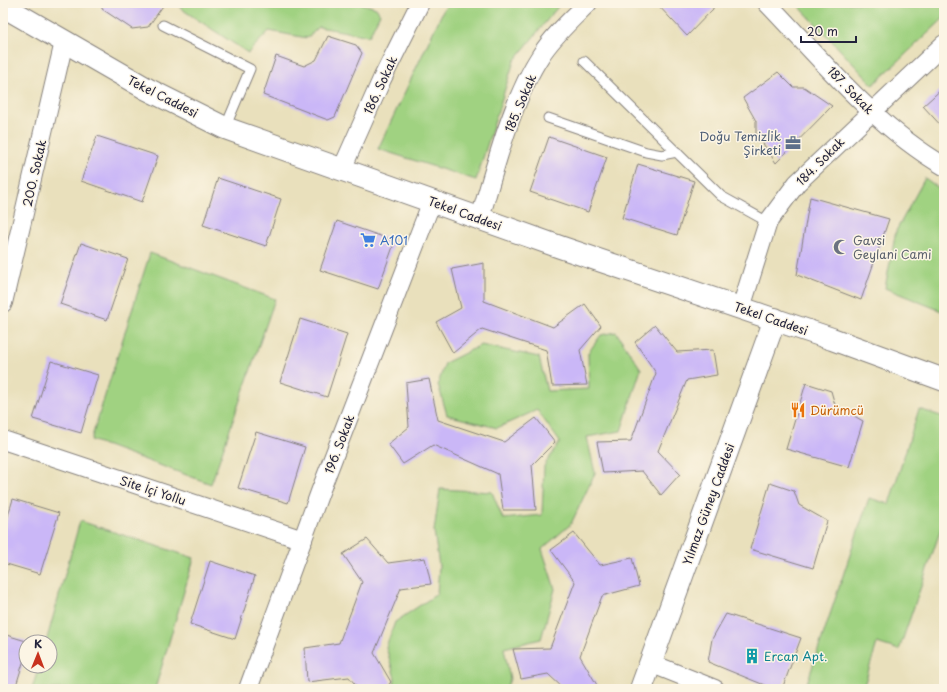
<svg xmlns="http://www.w3.org/2000/svg" width="947" height="692" font-family="'Playpen Sans',sans-serif">
	<rect width="100%" height="100%" fill="#fcf5e5"/>
	<filter id="ink" filterUnits="userSpaceOnUse"><feTurbulence type="fractalNoise" baseFrequency=".025" numOctaves="2"/><feDisplacementMap in="SourceGraphic" scale="8" xChannelSelector="R" yChannelSelector="G"/><feConvolveMatrix kernelMatrix="1 2 1 2 8 2 1 2 1" color-interpolation-filters="sRGB"/></filter>
	<filter id="wash" filterUnits="userSpaceOnUse"><feTurbulence type="fractalNoise" baseFrequency=".012" numOctaves="4" result="noise"/><feDisplacementMap in="SourceGraphic" scale="16" xChannelSelector="R" yChannelSelector="G"/><feGaussianBlur stdDeviation="0.9" result="paint"/><feColorMatrix in="noise" values="0 0 0 0 0 0 0 0 0 0 0 0 0 0 0 0 0 1.4 0 .05"/><feComposite in="paint" operator="in"/></filter>
	<g filter="url(#wash)">
		<rect width="100%" height="100%" fill="#e9e0bc"/>
		<!-- green -->
		<g fill="#a0d281" stroke="#617a5e">
			<polygon points="183,3 360,3 376,8 380,14 369,36 319,27 307,38 269,31 248,53 180,8"/>
			<polygon points="449,3 561,3 514,61 476,180 378,149 443,11"/>
			<polygon points="796,3 944,3 944,18 873,85"/>
			<polygon points="925,178 944,192 944,312 885,288 896,231"/>
			<polygon points="150,253 275,299 211,484 91,440"/>
			<polygon points="616,332 641,369 621,431 587,437 595,473 571,524 542,549 555,589 541,639 504,648 510,679 506,689 393,689 395,678 386,647 395,622 437,594 439,566 434,531 440,489 492,492 503,519 542,515 544,466 560,442 537,410 497,428 447,415 438,384 445,363 481,345 539,357 547,391 589,389 588,353 601,335"/>
			<polygon points="919,409 944,417 944,520 899,650 877,643 863,689 805,689 869,498 889,504"/>
			<polygon points="80,521 194,558 155,689 32,689 39,666 50,666 50,642 46,642"/>
		</g>
		<g id="blocks">
			<!-- building -->
			<g fill="#cab7f7">
				<polygon points="102,3 165,3 148,27 132,29 102,9"/>
				<polygon points="656,3 713,3 713,9 687,36"/>
				<polygon points="328,36 356,45 362,53 335,117 328,120 263,95 276,56 304,66 316,60"/>
				<polygon points="778,72 793,87 804,87 832,106 776,163 756,133 756,121 743,98"/>
				<polygon points="944,87 944,129 923,106"/>
				<polygon points="97,136 158,156 142,202 81,181"/>
				<polygon points="549,137 607,157 588,212 530,192"/>
				<polygon points="638,164 694,181 677,235 622,218"/>
				<polygon points="218,178 281,199 266,246 203,225"/>
				<polygon points="810,197 889,219 861,300 797,275"/>
				<polygon points="337,221 395,241 378,289 320,270"/>
				<polygon points="81,243 128,259 107,320 60,304"/>
				<polygon points="484,263 484,301 553,327 585,304 601,326 580,350 587,385 552,386 546,350 482,329 453,353 436,322 461,308 452,269"/>
				<polygon points="300,319 347,334 327,397 280,382"/>
				<polygon points="655,325 677,352 713,350 717,375 687,380 658,451 680,474 661,495 642,471 603,473 597,442 631,441 656,373 635,342"/>
				<polygon points="51,361 98,375 81,433 33,419"/>
				<polygon points="429,379 438,420 504,442 536,418 555,442 532,465 536,510 503,510 498,474 433,445 403,464 388,444 409,427 406,383"/>
				<polygon points="806,383 831,391 835,405 863,421 849,467 786,449"/>
				<polygon points="256,432 305,447 288,503 238,488"/>
				<polygon points="770,483 794,491 799,505 827,521 813,568 750,549"/>
				<polygon points="13,499 59,513 40,574 3,563 3,532"/>
				<polygon points="574,533 600,565 632,558 639,586 602,596 580,656 597,685 592,689 564,689 548,674 521,679 513,649 550,648 575,582 551,550"/>
				<polygon points="367,539 388,563 425,558 431,584 401,588 374,653 391,682 385,689 359,689 349,677 307,682 305,648 339,643 362,582 343,554"/>
				<polygon points="210,561 255,576 235,639 190,624"/>
				<polygon points="726,614 801,638 782,689 774,689 708,662 712,639"/>
				<polygon points="3,634 26,641 26,653 15,689 3,689"/>
			</g>
		</g>
	</g>
	<g filter="url(#ink)">
		<use href="#blocks" fill-opacity="0" stroke="#86817c" stroke-width="1"/>
		<g fill="none" stroke-linecap="round" stroke-linejoin="round">
			<defs>
				<g id="lane">
					<polyline points="163,25 250,69 225,128"/>
					<polyline points="584,61 721,196 768,222"/>
					<polyline points="548,118 646,152 662,155 677,152"/>
				</g>
				<g id="street">
					<path d="M767,3C822,60 875,126 944,166"/>
					<polyline points="342,169 382,79 420,3"/>
					<path d="M480,218C495,168 512,99 541,55C553,36 572,19 588,3"/>
					<polyline points="3,303 64,42"/>
					<polyline points="741,308 768,222 797,183 944,44"/>
					<polyline points="3,440 303,540"/>
					<polyline points="650,663 715,689"/>
					<polyline points="248,689 320,492 432,201"/>
				</g>
				<g id="secondary">
					<polyline points="3,6 147,89 225,128 560,247 832,339 944,380"/>
					<polyline points="641,689 775,319"/>
				</g>
			</defs>
			<!-- lane casing -->
			<use href="#lane" stroke="#86817c" stroke-width="11"/>
			<!-- street casing -->
			<use href="#street" stroke="#86817c" stroke-width="20"/>
			<!-- secondary casing -->
			<use href="#secondary" stroke="#86817c" stroke-width="24"/>
			<!-- lane -->
			<use href="#lane" stroke="#fff" stroke-width="9"/>
			<!-- street -->
			<use href="#street" stroke="#fff" stroke-width="18"/>
			<!-- secondary -->
			<use href="#secondary" stroke="#fff" stroke-width="22"/>
		</g>
	</g>
	<!-- icons -->
	<defs>
		<symbol id="office-bare" viewBox="-9 -9 18 18"><path d="M-6-3h4V-5.5h4V-3h4V5H-6ZM-1-4.5V-3h2v-1.5ZM-6 0V1H6V0Z" fill="#5c6f8a" stroke="#fcf5e5" stroke-width="2.5" paint-order="stroke"/></symbol>
		<symbol id="supermarket-bare" viewBox="-9 -9 18 18"><path d="M-6-5.5h2.5l.6 2H6L4.5 2H-2.5L-4.4-4H-6ZM-1.5 3.2a1.3 1.3 0 1 0 .1 0ZM3 3.2a1.3 1.3 0 1 0 .1 0Z" fill="#3f7fe0" stroke="#fcf5e5" stroke-width="2.5" paint-order="stroke"/></symbol>
		<symbol id="mosque-bare" viewBox="-9 -9 18 18"><path d="M3.5-4.9A6 6 0 1 0 3.5 4.9A5 5 0 1 1 3.5-4.9Z" fill="#6b7280" stroke="#fcf5e5" stroke-width="2.5" paint-order="stroke"/></symbol>
		<symbol id="restaurant-bare" viewBox="-9 -9 18 18"><path d="M-5-6h1v4h1v-4h1v4h1v-4h1v5L-1.5 .5V6h-2V.5L-5-1ZM5-6V6H3V1.5H1.5Q1.5-4 5-6Z" fill="#e8710a" stroke="#fcf5e5" stroke-width="2.5" paint-order="stroke"/></symbol>
		<symbol id="building-bare" viewBox="-9 -9 18 18"><path d="M-4-6H4V6H1V3H-1V6H-4ZM-2.5-4.3h1.7v1.8h-1.7ZM.8-4.3h1.7v1.8H.8ZM-2.5-1h1.7V.8h-1.7ZM.8-1h1.7V.8H.8Z" fill="#0f9aa8" stroke="#fcf5e5" stroke-width="2.5" paint-order="stroke"/></symbol>
	</defs>
	<g fill-rule="evenodd">
		<use href="#office-bare" x="782" y="132" width="22" height="22"/>
		<use href="#supermarket-bare" x="357" y="229" width="22" height="22"/>
		<use href="#mosque-bare" x="830" y="236" width="22" height="22"/>
		<use href="#restaurant-bare" x="787" y="399" width="22" height="22"/>
		<use href="#building-bare" x="741" y="645" width="22" height="22"/>
	</g>
	<g text-anchor="middle" dominant-baseline="central" stroke-width="3" stroke-linejoin="round" paint-order="stroke">
		<!-- street labels -->
		<g font-size="12" fill="#22223b" stroke="#fcf5e5">
			<text transform="translate(380 85) rotate(-65)">186. Sokak</text>
			<text transform="translate(851 90) rotate(46)">187. Sokak</text>
			<text transform="translate(163 96) rotate(27)">Tekel Caddesi</text>
			<text transform="translate(520 103) rotate(-67)">185. Sokak</text>
			<text transform="translate(820 161) rotate(-45)">184. Sokak</text>
			<text transform="translate(34 173) rotate(-77)">200. Sokak</text>
			<text transform="translate(465 213) rotate(20)">Tekel Caddesi</text>
			<text transform="translate(771 318) rotate(19)">Tekel Caddesi</text>
			<text transform="translate(339 444) rotate(-69)">196. Sokak</text>
			<text transform="translate(153 490) rotate(18)">Site İçi Yollu</text>
			<text transform="translate(708 504) rotate(-70)">Yılmaz Güney Caddesi</text>
		</g>
		<!-- service labels -->
		<g font-size="12" fill="#4e5e75" stroke="#fcf5e5" text-anchor="end">
			<text x="781" y="136">Doğu Temizlik<tspan x="781" dy="14">Şirketi</tspan></text>
		</g>
		<!-- shop labels -->
		<g font-size="12" fill="#366cbe" stroke="#fcf5e5" text-anchor="start">
			<text x="380" y="240">A101</text>
		</g>
		<!-- worship labels -->
		<g font-size="12" fill="#5b616d" stroke="#fcf5e5" text-anchor="start">
			<text x="853" y="240">Gavsi<tspan x="853" dy="14">Geylani Cami</tspan></text>
		</g>
		<!-- food labels -->
		<g font-size="12" fill="#c56008" stroke="#fcf5e5" text-anchor="start">
			<text x="810" y="410">Dürümcü</text>
		</g>
		<!-- culture labels -->
		<g font-size="12" fill="#0d838f" stroke="#fcf5e5" text-anchor="start">
			<text x="764" y="656">Ercan Apt.</text>
		</g>
	</g>
	<!-- margin -->
	<rect width="947" height="692" fill="none" stroke="#fcf5e5" stroke-width="16"/>
	<!-- north arrow -->
	<g transform="translate(38 654) rotate(1)"><circle r="19" fill="#fcf5e5" stroke="#a5a1a1"/>
	<path d="M0-3L7 15L0 10L-7 15Z" fill="#c8321e"/>
	<text y="-6" font-size="11" font-weight="bold" text-anchor="middle" fill="#22223b">K</text>
	</g>
	<!-- scale -->
	<path d="M801 36v6h55v-6" fill="none" stroke="#22223b" stroke-width="2"/>
	<text x="807" y="36" font-size="12" fill="#22223b" stroke="#fcf5e5" stroke-width="3" paint-order="stroke">20 m</text>
</svg>
